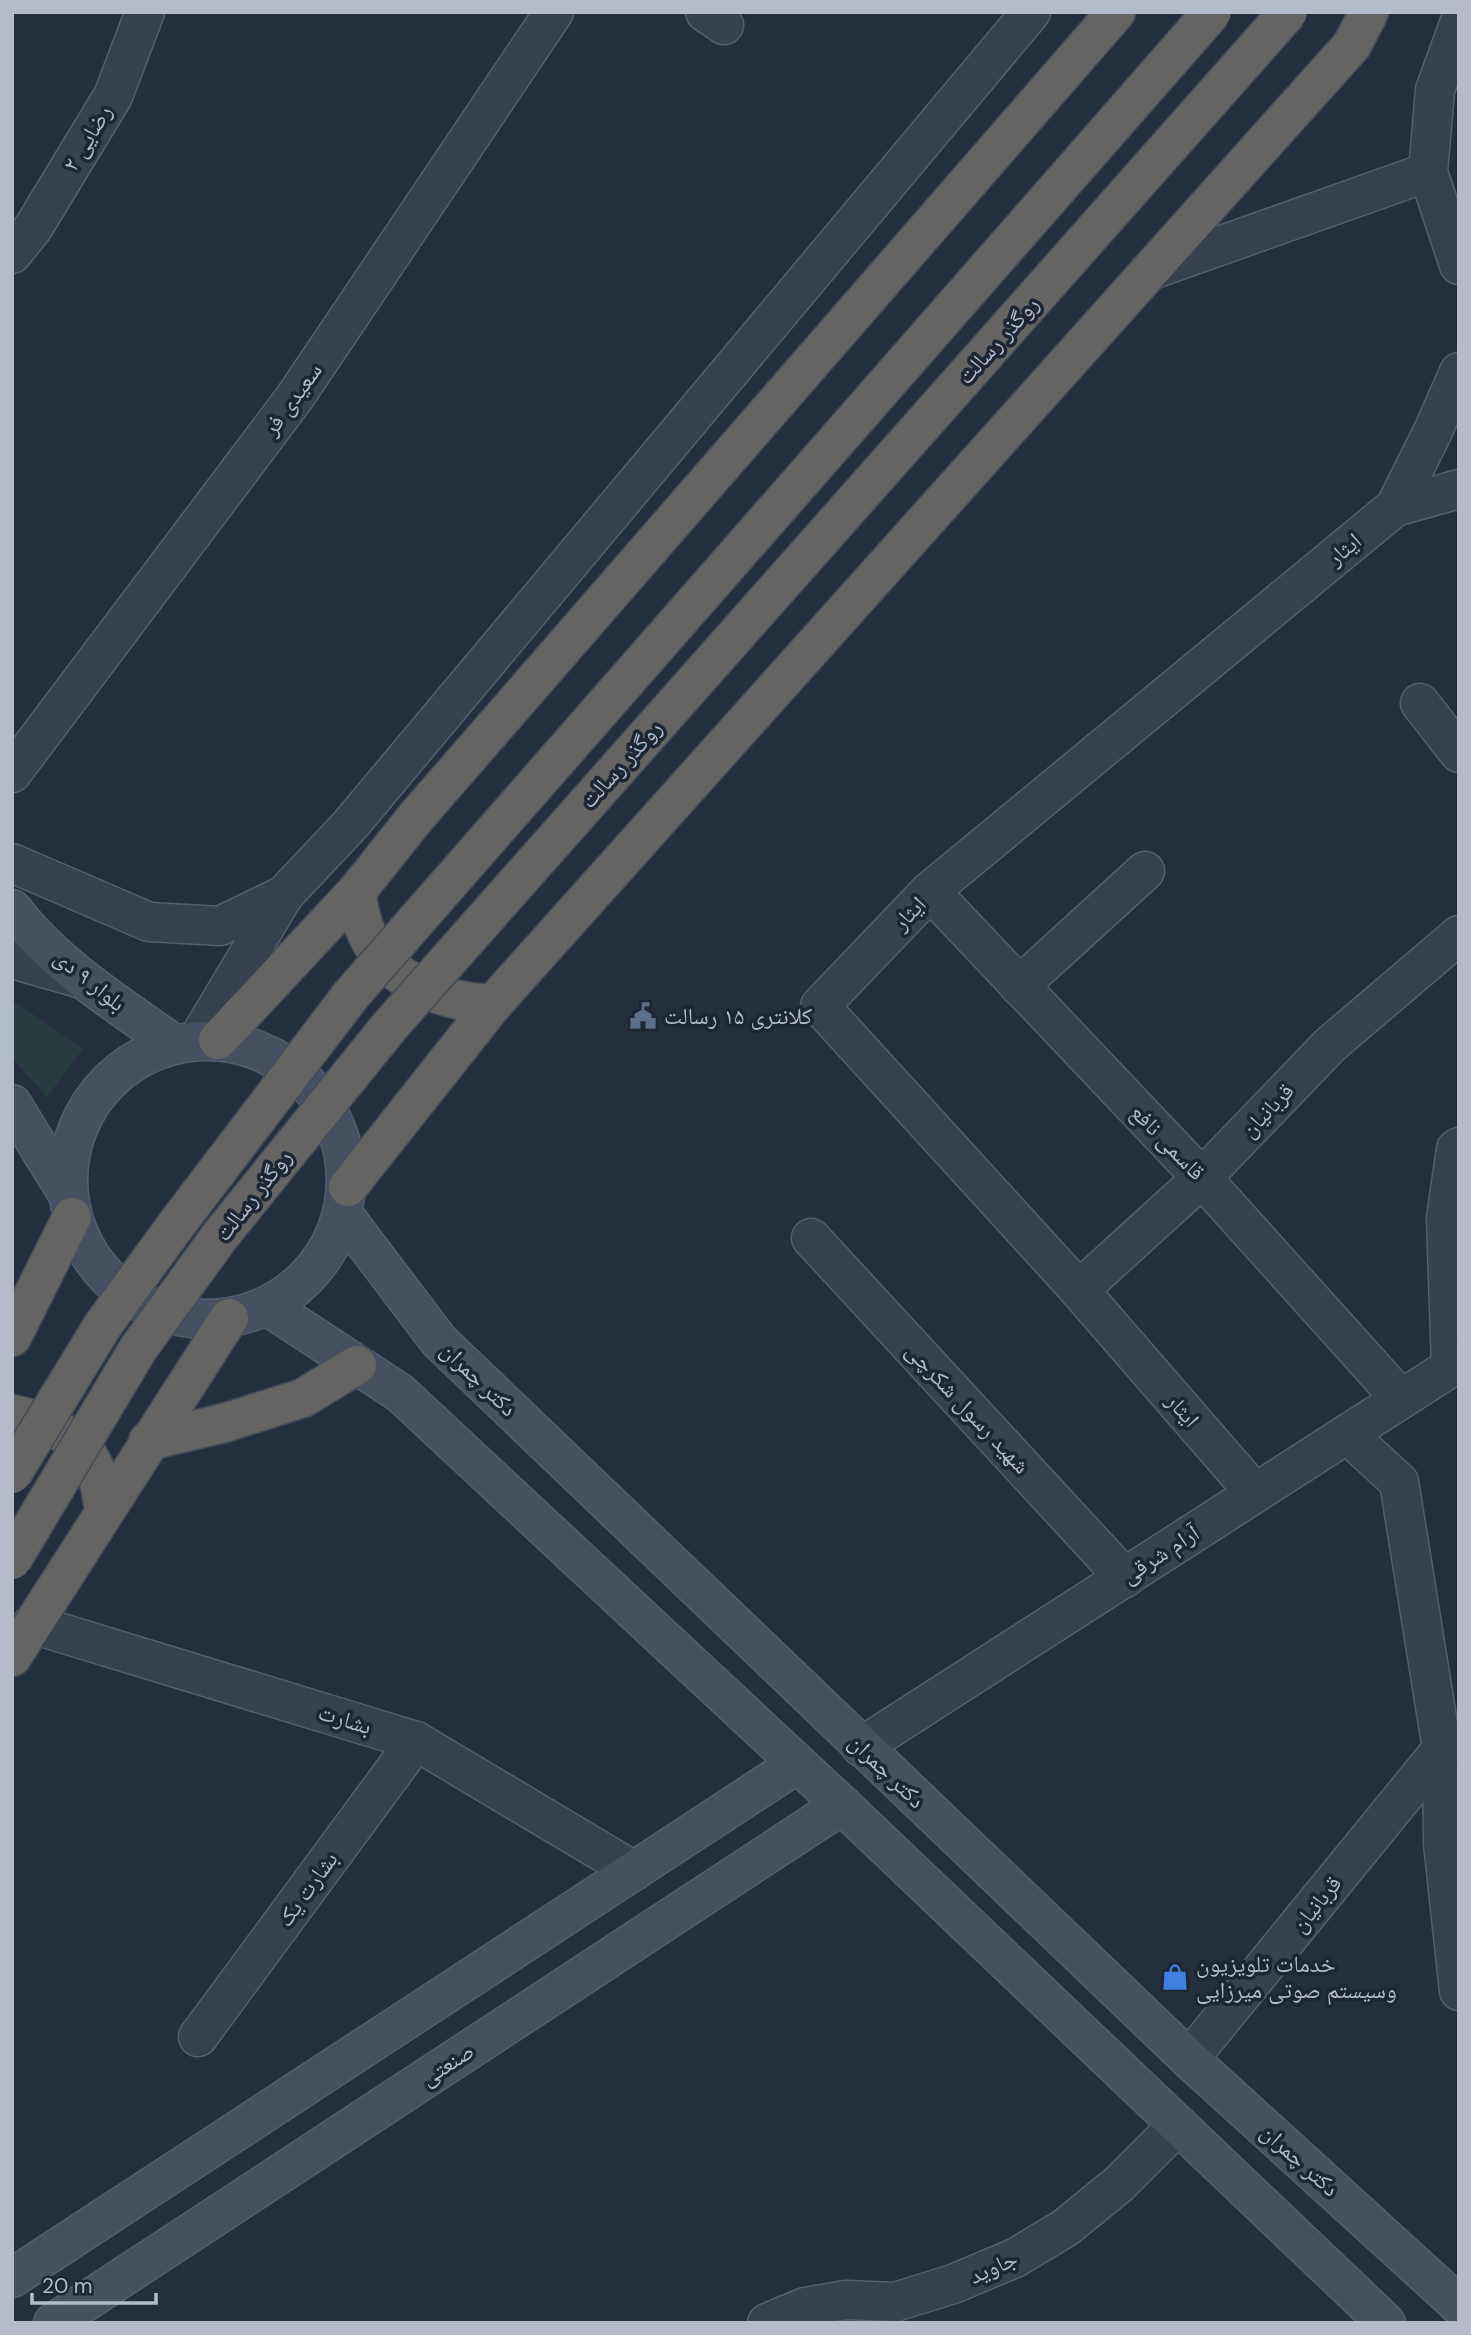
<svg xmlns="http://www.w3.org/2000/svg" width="1471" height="2335" font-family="'DM Sans','Noto Naskh Arabic',sans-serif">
	<rect width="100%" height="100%" fill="#242f3e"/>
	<!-- grass -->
	<polygon fill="#263c3f" points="12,1000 83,1049 47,1097 12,1058"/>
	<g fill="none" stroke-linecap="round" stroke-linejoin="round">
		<defs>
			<g id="minor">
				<polyline points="705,12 724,25"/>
				<polyline points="1459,24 1435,90 1428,172 1459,265"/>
				<polyline points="12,254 33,228 113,96 145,12"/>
				<polyline points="1149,271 1428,172"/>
				<polyline points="1395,507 1459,489"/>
				<polyline points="1420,703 1459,753"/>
				<polyline points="12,773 295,397 554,12"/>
				<polyline points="12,863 149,922 220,926 284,895 350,825 1031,12"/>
				<polyline points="930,891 1202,1178 1401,1399"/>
				<polyline points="1019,986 1145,871"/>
				<polyline points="197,1041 284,895"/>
				<polyline points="811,1238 1125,1578"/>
				<polyline points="1079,1290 1202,1178 1330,1045 1459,935"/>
				<polyline points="1451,1367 1446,1218 1456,1149 1459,1147"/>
				<polyline points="1347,1434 1399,1482 1442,1749 1443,1843 1459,1991"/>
				<polyline points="1255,1493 1079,1290 820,1006 930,891 1395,507 1433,431 1459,372"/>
				<polyline points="32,1624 416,1741 634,1871"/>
				<polyline points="198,2037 416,1741"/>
				<polyline points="1189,2059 1442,1749 1452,1744"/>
				<polyline points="767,2323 805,2307 846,2300 895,2302 953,2284 1015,2258 1065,2228 1119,2184 1178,2125"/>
			</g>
			<g id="tertiary">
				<polyline points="12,959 82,979"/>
				<polyline points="861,1747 1459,1362"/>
			</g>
			<g id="secondary">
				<path d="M12,909C55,965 117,1004 174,1044"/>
				<circle cx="207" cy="1180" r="139"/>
				<polyline points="12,1104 67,1193"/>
				<polyline points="342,1213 439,1341 1189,2059 1459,2305"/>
				<polyline points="267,1306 400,1393 842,1805 1386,2323"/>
				<polyline points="12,2278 797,1764"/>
				<polyline points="53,2323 842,1805"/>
			</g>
			<g id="trunk">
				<path d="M357,891C361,967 424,1001 493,1004"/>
				<polyline points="218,1040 357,891 416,817 1116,12"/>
				<polyline points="348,1187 493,1004 1352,45 1369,12"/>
				<polyline points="12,1337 72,1217"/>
				<path d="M12,1414C42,1420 79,1435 93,1464C100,1479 102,1496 104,1512"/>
				<polyline points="148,1441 224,1423 303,1398 357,1365"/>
				<polyline points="12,1657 229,1318"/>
			</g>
		</defs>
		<!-- minor casing -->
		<use href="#minor" stroke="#565f6c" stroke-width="41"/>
		<!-- tertiary casing -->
		<use href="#tertiary" stroke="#565f6c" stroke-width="41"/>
		<!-- secondary casing -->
		<use href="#secondary" stroke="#565f6c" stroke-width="41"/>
		<!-- trunk casing -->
		<use href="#trunk" stroke="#434c59" stroke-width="41"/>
		<!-- minor -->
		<use href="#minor" stroke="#38414e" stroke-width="38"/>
		<!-- tertiary -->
		<use href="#tertiary" stroke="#38414e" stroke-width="38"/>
		<!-- secondary -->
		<use href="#secondary" stroke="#465061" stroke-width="38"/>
		<!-- trunk -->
		<use href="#trunk" stroke="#656462" stroke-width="38"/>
		<defs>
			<g id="trunk-bridge">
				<polyline points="12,1474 103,1325 179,1221 351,995 1212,12"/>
				<polyline points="12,1560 138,1349 220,1236 389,1027 1288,12"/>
			</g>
		</defs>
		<!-- trunk-bridge casing -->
		<use href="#trunk-bridge" stroke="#434c59" stroke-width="41" stroke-linecap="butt"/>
		<!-- trunk-bridge -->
		<use href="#trunk-bridge" stroke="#656462" stroke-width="38"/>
	</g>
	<!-- icons -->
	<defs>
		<symbol id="civic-bare" viewBox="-9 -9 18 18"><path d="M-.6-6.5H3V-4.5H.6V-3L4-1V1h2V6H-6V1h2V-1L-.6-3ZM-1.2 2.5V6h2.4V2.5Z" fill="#5c6f8a" stroke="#1d2633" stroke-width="2.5" paint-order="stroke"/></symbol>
		<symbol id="shop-bare" viewBox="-9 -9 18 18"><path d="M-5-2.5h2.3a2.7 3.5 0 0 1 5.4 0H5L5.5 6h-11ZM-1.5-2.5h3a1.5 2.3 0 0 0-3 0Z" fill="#3f7fe0" stroke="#1d2633" stroke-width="2.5" paint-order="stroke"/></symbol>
	</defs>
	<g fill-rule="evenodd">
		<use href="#civic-bare" x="624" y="997" width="38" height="38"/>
		<use href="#shop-bare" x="1156" y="1958" width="38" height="38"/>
	</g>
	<g text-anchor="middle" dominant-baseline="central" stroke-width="7" stroke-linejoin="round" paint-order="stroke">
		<!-- street labels -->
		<g font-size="23" fill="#b4bcc9" stroke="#1d2633">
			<text transform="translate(87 138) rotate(-59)">رضایی ۲</text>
			<text transform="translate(998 340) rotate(-48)">روگذر رسالت</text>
			<text transform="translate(292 399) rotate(-54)">سعیدی فر</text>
			<text transform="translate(1344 549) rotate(-40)">ایثار</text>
			<text transform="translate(621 764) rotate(-48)">روگذر رسالت</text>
			<text transform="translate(909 913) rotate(-46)">ایثار</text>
			<text transform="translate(90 980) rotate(39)">بلوار ۹ دی</text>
			<text transform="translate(1267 1110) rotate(-46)">قربانیان</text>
			<text transform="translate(1168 1142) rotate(46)">قاسمی نافع</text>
			<text transform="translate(253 1195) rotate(-52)">روگذر رسالت</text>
			<text transform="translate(479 1379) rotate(44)">دکتر چمران</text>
			<text transform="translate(968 1408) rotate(47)">شهید رسول شکرچی</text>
			<text transform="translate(1183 1410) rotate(49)">ایثار</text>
			<text transform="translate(1160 1554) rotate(-33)">آرام شرقی</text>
			<text transform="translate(345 1719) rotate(17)">بشارت</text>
			<text transform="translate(887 1771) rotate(44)">دکتر چمران</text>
			<text transform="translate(307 1889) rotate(-54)">بشارت یک</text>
			<text transform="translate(1316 1904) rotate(-51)">قربانیان</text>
			<text transform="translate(447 2064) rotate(-33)">صنعتی</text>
			<text transform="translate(1300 2160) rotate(42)">دکتر چمران</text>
			<text transform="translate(993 2267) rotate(-24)">جاوید</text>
		</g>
		<!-- poi labels -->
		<g font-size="23" fill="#b4bcc9" stroke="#1d2633" text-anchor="start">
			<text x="664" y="1016">کلانتری ۱۵ رسالت</text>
			<text x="1196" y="1964">خدمات تلویزیون<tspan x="1196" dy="26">وسیستم صوتی میرزایی</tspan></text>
		</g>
	</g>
	<!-- border -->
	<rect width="1471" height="2335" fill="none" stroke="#b4bcc9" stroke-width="28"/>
	<!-- scale -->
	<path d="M32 2293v10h124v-10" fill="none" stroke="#b4bcc9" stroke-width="3.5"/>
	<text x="42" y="2293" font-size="21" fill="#b4bcc9" stroke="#1d2633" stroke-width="5" paint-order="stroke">20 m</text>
</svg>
